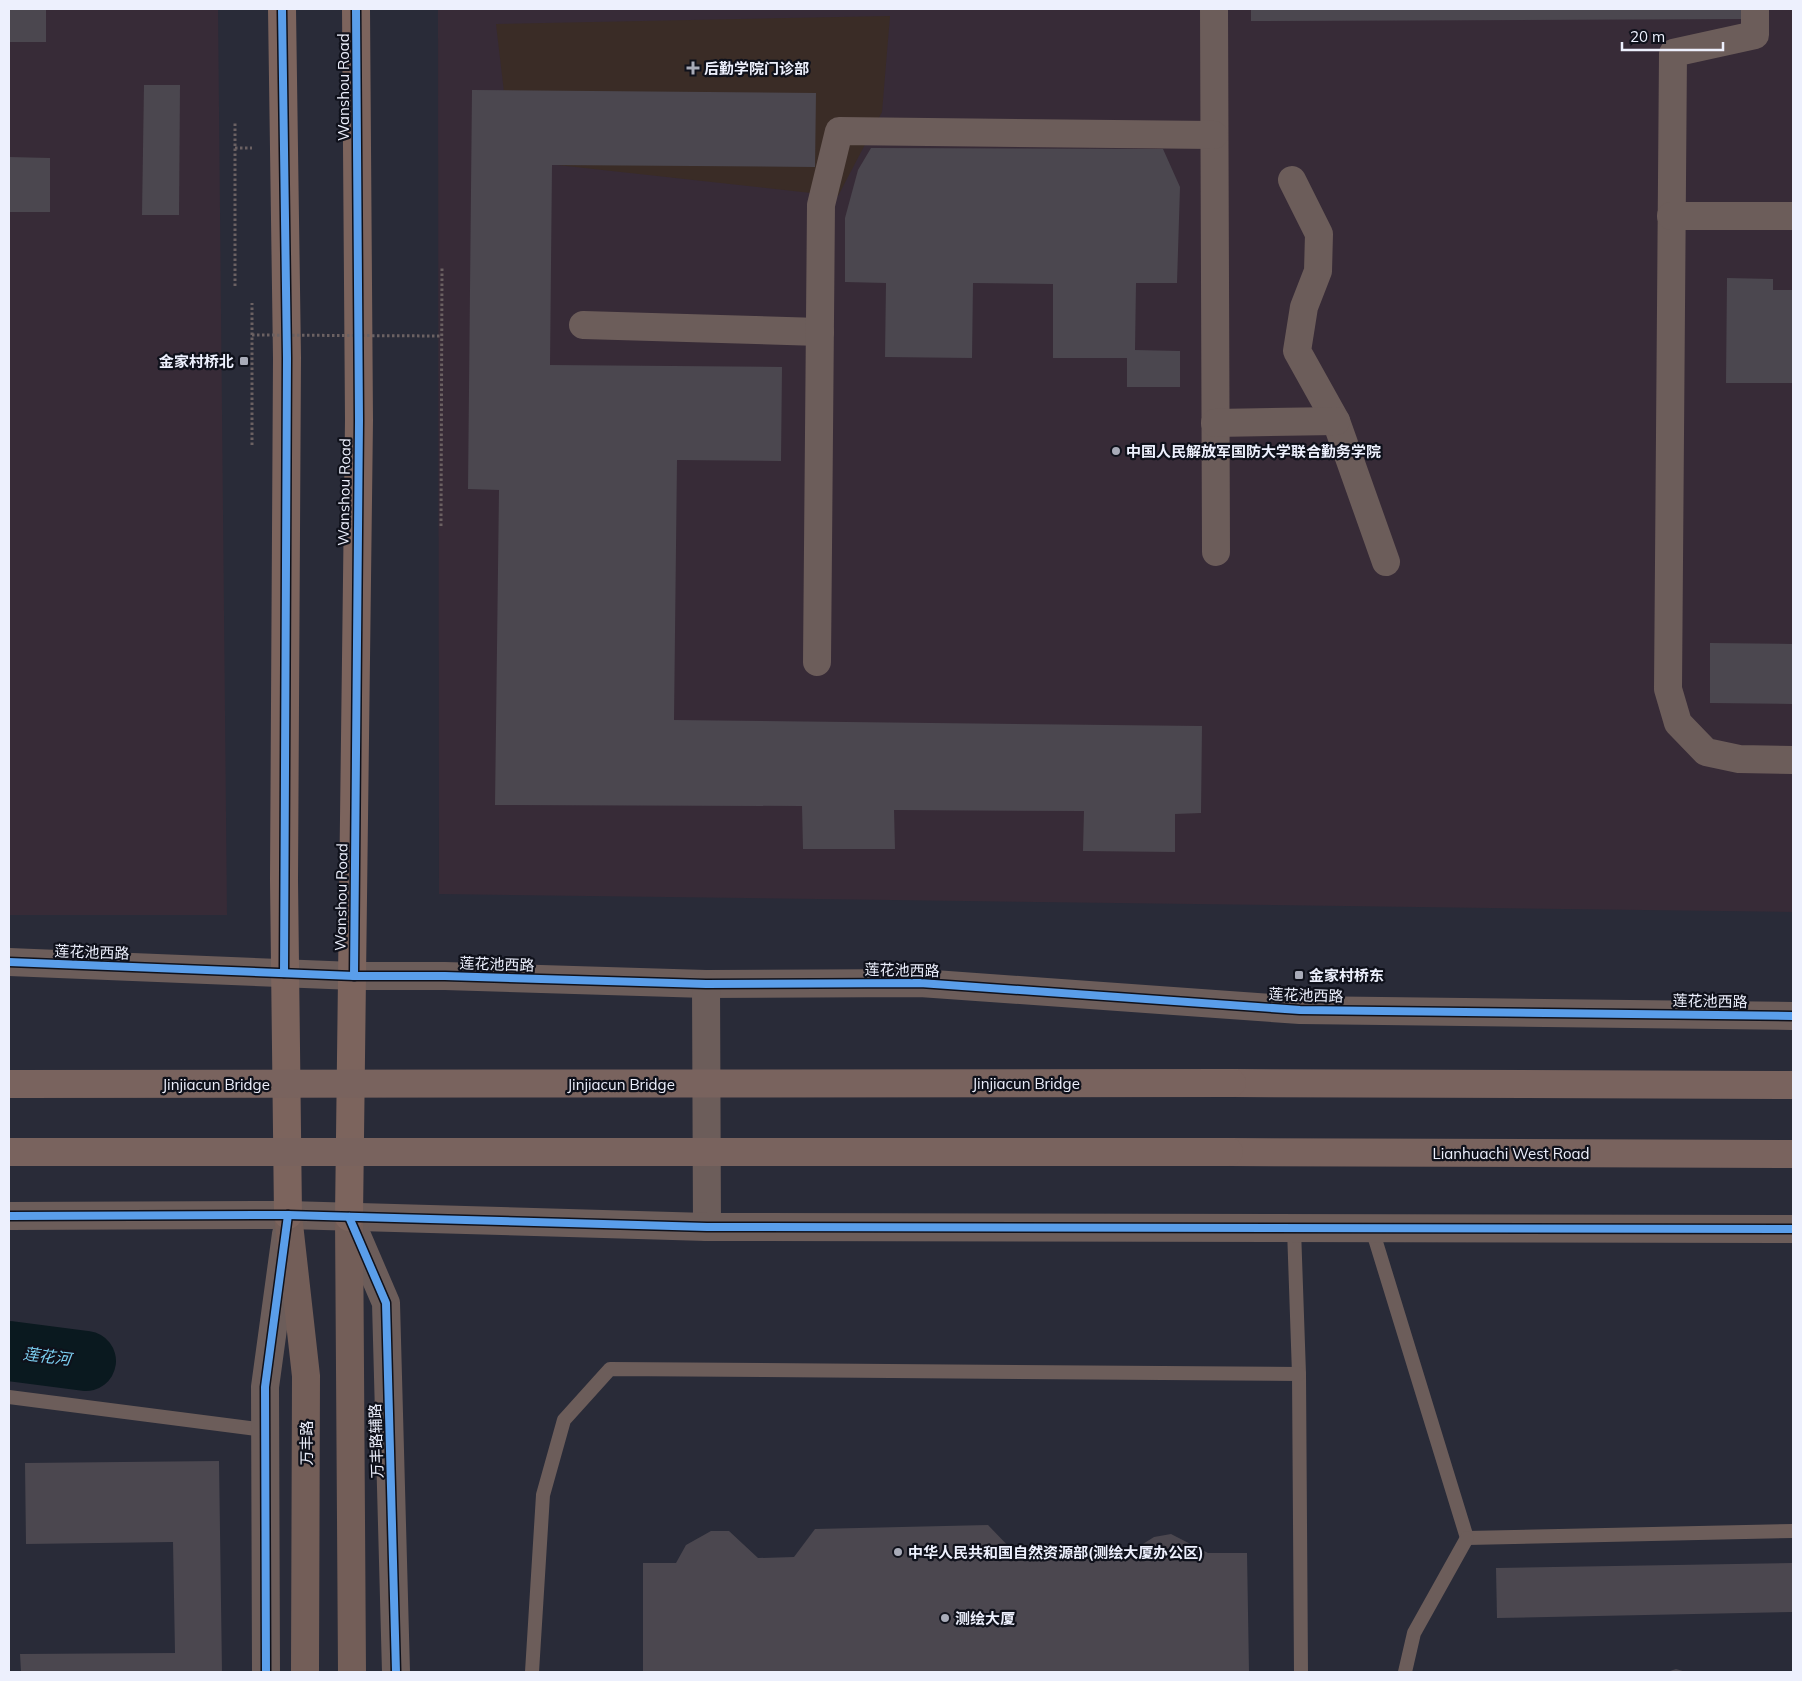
<svg xmlns="http://www.w3.org/2000/svg" width="1802" height="1681" font-family="Mulish,'Noto Sans SC',sans-serif">
	<rect width="100%" height="100%" fill="#292b38"/>
	<!-- education -->
	<g fill="#372b37">
		<polygon points="9,9 218,9 227,915 9,915"/>
		<polygon points="438,9 1793,9 1793,912 439,894"/>
	</g>
	<!-- medical -->
	<polygon fill="#3a2c26" points="890,16 882,112 838,196 512,160 496,24"/>
	<g fill="none" stroke-linecap="round" stroke-linejoin="round">
		<!-- river -->
		<polyline stroke="#0a191f" stroke-width="60" points="9,1351 86,1361"/>
	</g>
	<!-- building -->
	<g fill="#4b474f">
		<rect x="9" y="9" width="37" height="33"/>
		<polygon points="1251,9 1745,9 1745,19 1251,21"/>
		<polygon points="144,85 180,85 179,215 142,215"/>
		<polygon points="472,90 816,93 815,167 552,165 550,365 782,367 781,461 677,460 674,720 1202,726 1201,813 1175,814 1175,852 1083,851 1084,811 894,810 895,849 803,849 802,806 495,805 499,490 468,489"/>
		<polygon points="871,148 1163,149 1180,187 1177,283 1136,283 1135,350 1180,351 1180,387 1127,387 1127,358 1053,358 1053,284 973,283 972,358 885,357 886,283 845,282 845,218 858,170"/>
		<polygon points="9,157 50,158 50,212 9,212"/>
		<polygon points="1727,278 1773,279 1773,290 1793,290 1793,383 1726,383"/>
		<polygon points="1710,643 1793,644 1793,704 1710,703"/>
		<polygon points="219,1461 222,1672 21,1672 20,1654 175,1653 173,1542 26,1544 25,1463"/>
		<polygon points="988,1525 1013,1551 1127,1554 1154,1537 1171,1534 1208,1553 1247,1553 1249,1672 643,1672 643,1563 676,1563 686,1545 711,1531 729,1531 758,1558 794,1557 815,1529"/>
		<polygon points="1793,1563 1793,1612 1497,1618 1496,1568"/>
		<polygon points="1676,1669 1686,1672 1667,1672"/>
	</g>
	<g fill="none" stroke-linecap="round" stroke-linejoin="round">
		<!-- path -->
		<g stroke="#6b6162" stroke-width="3" stroke-dasharray="2.5 2.5" stroke-linecap="butt">
			<polyline points="235,148 252,148"/>
			<polyline points="235,286 235,122"/>
			<polyline points="252,445 252,303"/>
			<polyline points="441,526 442,267"/>
		</g>
		<!-- service -->
		<g stroke="#6c5d5a" stroke-width="14">
			<polyline points="1294,1229 1299,1374 1301,1672"/>
			<polyline points="1372,1229 1467,1538 1793,1531"/>
			<polyline points="9,1397 265,1430"/>
			<polyline points="532,1672 543,1495 564,1420 610,1369 1299,1374"/>
			<polyline points="1405,1672 1414,1633 1467,1538"/>
		</g>
		<!-- minor -->
		<g stroke="#6c5d5a" stroke-width="28">
			<polyline points="1214,9 1216,552"/>
			<polyline points="1755,9 1755,35 1673,53 1668,689 1678,723 1706,752 1739,759 1793,760"/>
			<polyline points="1292,180 1319,234 1318,271 1304,307 1297,351 1336,421 1386,562"/>
			<polyline points="1671,216 1793,216"/>
			<polyline points="583,325 820,332"/>
			<polyline points="1215,423 1336,421"/>
			<polyline points="817,662 821,205 839,131 1214,135"/>
		</g>
		<!-- tertiary -->
		<g stroke="#6c5d5a" stroke-width="28">
			<polyline points="9,962 354,976 445,976 706,984 920,983 1300,1010 1793,1016"/>
			<polyline points="706,984 707,1227"/>
			<polyline points="9,1216 288,1215 707,1227 1793,1229"/>
			<polyline points="349,1217 386,1303 396,1672"/>
			<polyline points="266,1672 265,1387 286,1234"/>
		</g>
		<!-- secondary -->
		<g stroke="#735e58" stroke-width="28">
			<polyline points="288,1215 306,1376 305,1672"/>
			<polyline points="349,1217 352,1672"/>
		</g>
		<!-- primary -->
		<g stroke="#7c645d" stroke-width="28">
			<polyline points="282,9 287,358 284,880 288,1215"/>
			<polyline points="349,1217 359,420 356,9"/>
		</g>
		<!-- trunk -->
		<g stroke="#79635e" stroke-width="28">
			<polyline points="1232,1083 1793,1085"/>
			<polyline points="1229,1152 1793,1154"/>
		</g>
		<!-- path-bridge -->
		<polyline stroke="#6b6162" stroke-width="3" stroke-dasharray="2.5 2.5" stroke-linecap="butt" points="252,335 442,336"/>
		<!-- trunk-bridge -->
		<g stroke="#79635e" stroke-width="28">
			<polyline points="9,1084 1232,1083"/>
			<polyline points="9,1152 1229,1152"/>
		</g>
		<defs>
			<g id="cycleway">
				<polyline points="282,9 287,358 284,973"/>
				<polyline points="9,962 354,976 445,976 706,984 920,983 1300,1010 1793,1016"/>
				<polyline points="354,976 359,420 356,9"/>
				<polyline points="9,1216 288,1215 707,1227 1793,1229"/>
				<polyline points="349,1217 386,1303 396,1672"/>
				<polyline points="266,1672 265,1387 288,1215"/>
			</g>
		</defs>
		<!-- cycleway casing -->
		<use href="#cycleway" stroke="#0f111b" stroke-width="11"/>
		<!-- cycleway -->
		<use href="#cycleway" stroke="#5a9eea" stroke-width="8"/>
	</g>
	<!-- markers -->
	<g fill="#a8abb8" stroke="#0f111b" stroke-width="2">
		<path d="M690.5 60.5h5v5h5v5h-5v5h-5v-5h-5v-5h5z"/>
		<rect x="239" y="356" width="10" height="10" rx="2.5"/>
		<circle cx="1116" cy="451" r="5"/>
		<rect x="1294" y="970" width="10" height="10" rx="2.5"/>
		<circle cx="898" cy="1552" r="5"/>
		<circle cx="945" cy="1618" r="5"/>
	</g>
	<g text-anchor="middle" dominant-baseline="central" stroke-width="4.5" stroke-linejoin="round" paint-order="stroke">
		<!-- poi labels -->
		<g font-size="15" font-weight="bold" fill="#edf0fd" stroke="#0f111b" text-anchor="start">
			<text x="704" y="68">后勤学院门诊部</text>
			<text x="234" y="361" text-anchor="end">金家村桥北</text>
			<text x="1126" y="451">中国人民解放军国防大学联合勤务学院</text>
			<text x="1309" y="975">金家村桥东</text>
			<text x="908" y="1552">中华人民共和国自然资源部(测绘大厦办公区)</text>
			<text x="955" y="1618">测绘大厦</text>
		</g>
		<!-- street labels -->
		<g font-size="15" fill="#edf0fd" stroke="#0f111b">
			<text transform="translate(343 87) rotate(-90)">Wanshou Road</text>
			<text transform="translate(344 492) rotate(-89)">Wanshou Road</text>
			<text transform="translate(341 897) rotate(-89)">Wanshou Road</text>
			<text transform="translate(92 952) rotate(2)">莲花池西路</text>
			<text transform="translate(497 964) rotate(2)">莲花池西路</text>
			<text transform="translate(902 970) rotate(1)">莲花池西路</text>
			<text transform="translate(1306 995) rotate(2)">莲花池西路</text>
			<text transform="translate(1710 1001) rotate(1)">莲花池西路</text>
			<text x="1026" y="1083">Jinjiacun Bridge</text>
			<text x="216" y="1084">Jinjiacun Bridge</text>
			<text x="621" y="1084">Jinjiacun Bridge</text>
			<text x="1511" y="1153">Lianhuachi West Road</text>
			<text transform="translate(376 1441) rotate(-92)">万丰路辅路</text>
			<text transform="translate(306 1443) rotate(-90)">万丰路</text>
		</g>
		<!-- water labels -->
		<g font-size="16" font-style="italic" fill="#7dd1f3" stroke="#0f111b">
			<text transform="translate(47 1356) rotate(7)">莲花河</text>
		</g>
	</g>
	<!-- border -->
	<rect width="1802" height="1681" fill="none" stroke="#edf0fd" stroke-width="20"/>
	<!-- scale -->
	<path d="M1622 42v8h101v-8" fill="none" stroke="#edf0fd" stroke-width="2.5"/>
	<text x="1630" y="42" font-size="15" fill="#edf0fd" stroke="#0f111b" stroke-width="4" paint-order="stroke">20 m</text>
</svg>
